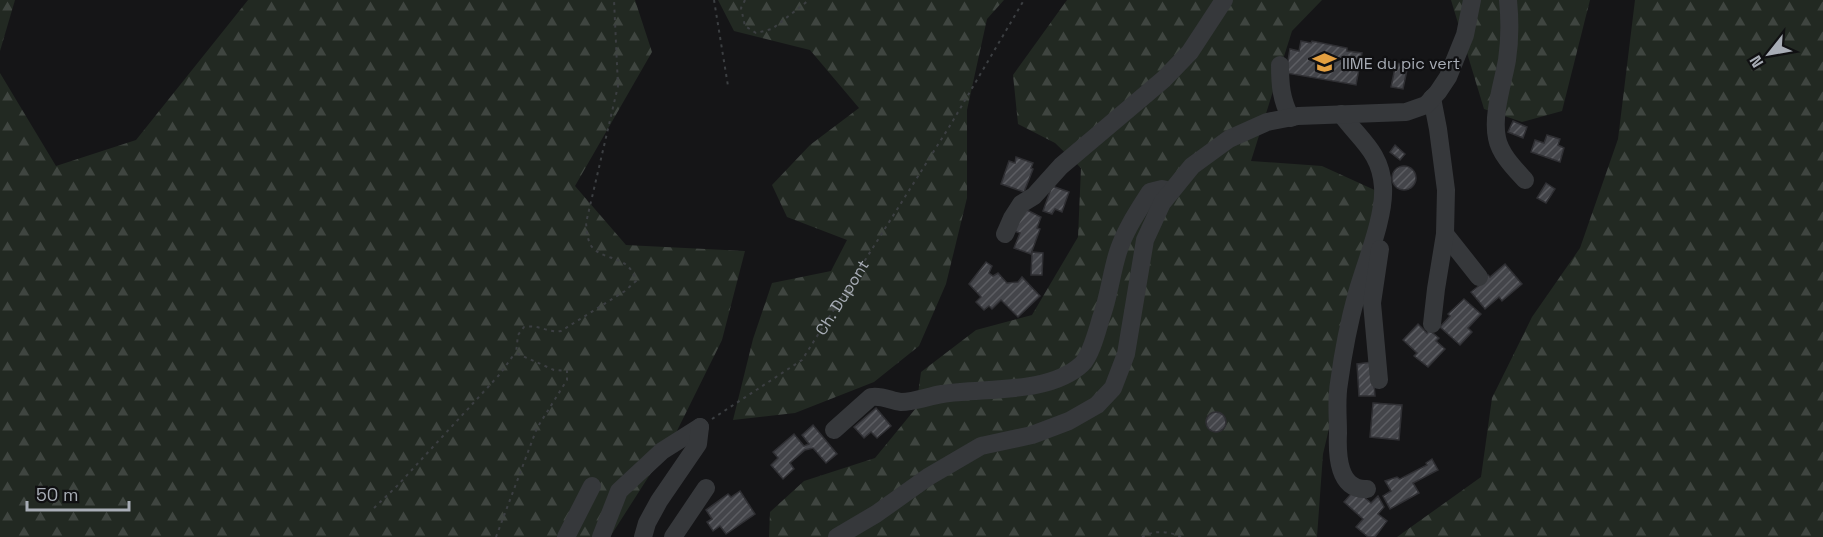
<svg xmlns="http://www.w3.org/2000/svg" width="1823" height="537" font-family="'Space Grotesk',sans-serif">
	<defs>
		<pattern id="forest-firs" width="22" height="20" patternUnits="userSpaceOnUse" patternTransform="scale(1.5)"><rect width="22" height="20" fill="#222922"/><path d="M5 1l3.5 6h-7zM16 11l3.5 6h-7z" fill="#3f4540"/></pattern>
		<pattern id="building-hatch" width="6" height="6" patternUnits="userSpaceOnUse" patternTransform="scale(1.5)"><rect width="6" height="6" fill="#44454a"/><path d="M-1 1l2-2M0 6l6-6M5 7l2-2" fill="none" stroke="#5c5d62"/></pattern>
	</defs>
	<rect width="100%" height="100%" fill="#151517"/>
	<!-- forest -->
	<g fill="url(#forest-firs)">
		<polygon points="0,0 15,0 0,51"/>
		<polygon points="248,0 635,0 652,52 575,186 626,245 745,251 722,340 666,453 649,476 610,537 0,537 0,73 56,166 136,140"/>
		<polygon points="718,0 1004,0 987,19 967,110 967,198 946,284 919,346 874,382 795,413 733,420 753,339 772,283 831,271 847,240 787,217 772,185 810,145 859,108 810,50 734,31"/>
		<polygon points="1067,0 1322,0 1292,31 1251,161 1322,166 1379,192 1354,323 1323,454 1317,537 769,537 770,512 804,481 875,458 916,408 921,372 976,330 1032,315 1078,237 1081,168 1055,143 1018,124 1013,75"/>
		<polygon points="1451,0 1590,0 1562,111 1522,122 1484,109"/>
		<polygon points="1635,0 1823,0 1823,537 1397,537 1481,477 1492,398 1532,317 1580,248 1618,139"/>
	</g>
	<!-- building -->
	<g fill="url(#building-hatch)" stroke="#2f2f33" stroke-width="1.5">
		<polygon points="1301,41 1311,43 1312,41 1347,48 1347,51 1362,53 1356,85 1286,73 1290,49 1299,51"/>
		<polygon points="1396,63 1408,65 1403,89 1391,87"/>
		<polygon points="1513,121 1527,127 1523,138 1508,132"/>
		<polygon points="1547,135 1560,139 1558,145 1564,148 1560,162 1531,152 1535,140 1544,143"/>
		<polygon points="1395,145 1405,154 1400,160 1390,152"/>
		<polygon points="1016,157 1033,163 1031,168 1033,169 1024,192 1001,184 1009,161 1015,163"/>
		<circle cx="1404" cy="178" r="12"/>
		<polygon points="1546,183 1555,189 1546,203 1537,198"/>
		<polygon points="1052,186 1069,192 1062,212 1055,209 1052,214 1043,211"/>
		<polygon points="1023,208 1041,217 1037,228 1040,229 1031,254 1014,248 1020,233 1014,231"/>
		<polygon points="1032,252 1043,253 1042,275 1031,275"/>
		<polygon points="986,262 992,266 989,273 993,276 998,273 1007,283 1018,282 1022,277 1040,296 1018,317 1001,300 992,309 989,306 984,310 976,302 981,297 969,284"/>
		<polygon points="1505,264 1522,284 1502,301 1499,297 1485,309 1471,292 1481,284 1479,282 1488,275 1490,277"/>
		<polygon points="1464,299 1481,314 1468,328 1472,332 1460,345 1440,327 1450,316 1448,314"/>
		<polygon points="1418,324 1427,333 1429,330 1439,338 1436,341 1445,349 1428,367 1414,356 1417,353 1403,340"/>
		<polygon points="1372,362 1375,396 1359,396 1357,364"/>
		<polygon points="1373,403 1402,405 1399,440 1370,437"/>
		<polygon points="876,408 891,426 877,438 871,432 864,438 854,427"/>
		<circle cx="1216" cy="422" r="10"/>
		<polygon points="813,425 837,454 826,463 813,448 805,450 790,463 794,469 783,479 771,465 778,458 773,452 794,434 804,446 809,444 802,435"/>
		<polygon points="1432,459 1438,470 1413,483 1419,493 1390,509 1383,496 1391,491 1385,481 1397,477 1400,479 1427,465 1426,463"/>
		<polygon points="740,491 755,514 726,534 720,526 713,531 707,522 712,519 706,510 728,494 731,497"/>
		<polygon points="1357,491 1371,503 1378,496 1384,507 1378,514 1387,521 1375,537 1368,537 1356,527 1363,519 1344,502 1351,494"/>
	</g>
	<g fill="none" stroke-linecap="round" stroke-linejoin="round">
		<!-- path -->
		<g stroke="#3c3f42" stroke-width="2" stroke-dasharray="3 4.5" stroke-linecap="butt">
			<polyline points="714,0 728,86"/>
			<polyline points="745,0 741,8 745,26 756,33 772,29 809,0"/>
			<path id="s1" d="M712,419L802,360L951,124L1024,0"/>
			<polyline points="374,508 397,486 500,374 515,353"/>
			<path d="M496,537L537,428L567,380V371L554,370L516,353L518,335L524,327C538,324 548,333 561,331L625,291L636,281C629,254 605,262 592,247C587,240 587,231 586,223L618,86L614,0"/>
			<path d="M1142,537C1154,530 1169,531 1181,537"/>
		</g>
		<!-- minor -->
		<g stroke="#36383b" stroke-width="18">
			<path d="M1508,0C1510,20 1510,40 1507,60C1503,83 1492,115 1497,138C1500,154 1514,168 1525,180"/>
			<path d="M1280,65C1280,84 1281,100 1291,118"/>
			<path d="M1341,114C1360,140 1381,152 1383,187C1385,217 1365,264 1357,293C1349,322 1343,353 1339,383C1336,399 1338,416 1338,433C1337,454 1338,491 1367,489"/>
			<polyline points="1005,234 1012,218 1021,204 1034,196 1061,166 1164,79 1190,52 1224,0"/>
			<polyline points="1445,234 1479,277"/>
			<polyline points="1432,324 1436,289 1445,234 1446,190 1438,129 1432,98"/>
			<polyline points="1379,380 1372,303 1380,249"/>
			<path d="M834,430L871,397C882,395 891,401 901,402C915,402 929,396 942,394C984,387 1049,395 1082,364C1091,355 1097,331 1101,318C1109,297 1111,274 1118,252C1125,230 1138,211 1150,192L1162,189L1171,191"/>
			<polyline points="566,537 592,486"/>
			<polyline points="601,537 619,491 662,451 700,427"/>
			<polyline points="643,537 647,523 659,501 698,444 700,427"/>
			<polyline points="673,537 706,488"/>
			<polyline points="837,537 876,514 928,477 981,446 1032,435 1069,421 1097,405 1113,388 1126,354 1145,240 1162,203 1192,166 1229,139 1267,122 1298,116 1406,112 1426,105 1438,92 1448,77 1465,35 1472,0"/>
		</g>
	</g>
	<!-- icons -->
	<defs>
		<symbol id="school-bare" viewBox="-9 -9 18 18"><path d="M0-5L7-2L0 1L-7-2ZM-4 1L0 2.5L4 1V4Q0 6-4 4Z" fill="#e39f40" stroke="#101012" stroke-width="2.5" paint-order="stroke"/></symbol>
	</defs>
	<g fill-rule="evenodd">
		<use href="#school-bare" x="1308" y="46" width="33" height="33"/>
	</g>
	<g text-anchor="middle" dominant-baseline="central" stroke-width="4.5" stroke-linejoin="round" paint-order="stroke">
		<!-- poi labels -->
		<g font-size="16" fill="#a8adb6" stroke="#101012" text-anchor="start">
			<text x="1342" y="63">IIME du pic vert</text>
		</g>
		<!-- street labels -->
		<g font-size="16" fill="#a8adb6" stroke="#101012">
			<text stroke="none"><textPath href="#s1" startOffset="182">Ch. Dupont</textPath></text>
		</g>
	</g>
	<!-- north arrow -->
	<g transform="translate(1769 54) rotate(239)" stroke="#101012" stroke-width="4.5" paint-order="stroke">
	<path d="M0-4.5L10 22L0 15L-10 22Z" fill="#a8adb6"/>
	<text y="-9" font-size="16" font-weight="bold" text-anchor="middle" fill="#a8adb6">N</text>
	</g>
	<!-- scale -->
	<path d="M27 501v9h102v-9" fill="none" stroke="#a8adb6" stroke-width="3"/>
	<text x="36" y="501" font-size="18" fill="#a8adb6" stroke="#101012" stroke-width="4.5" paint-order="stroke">50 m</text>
</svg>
